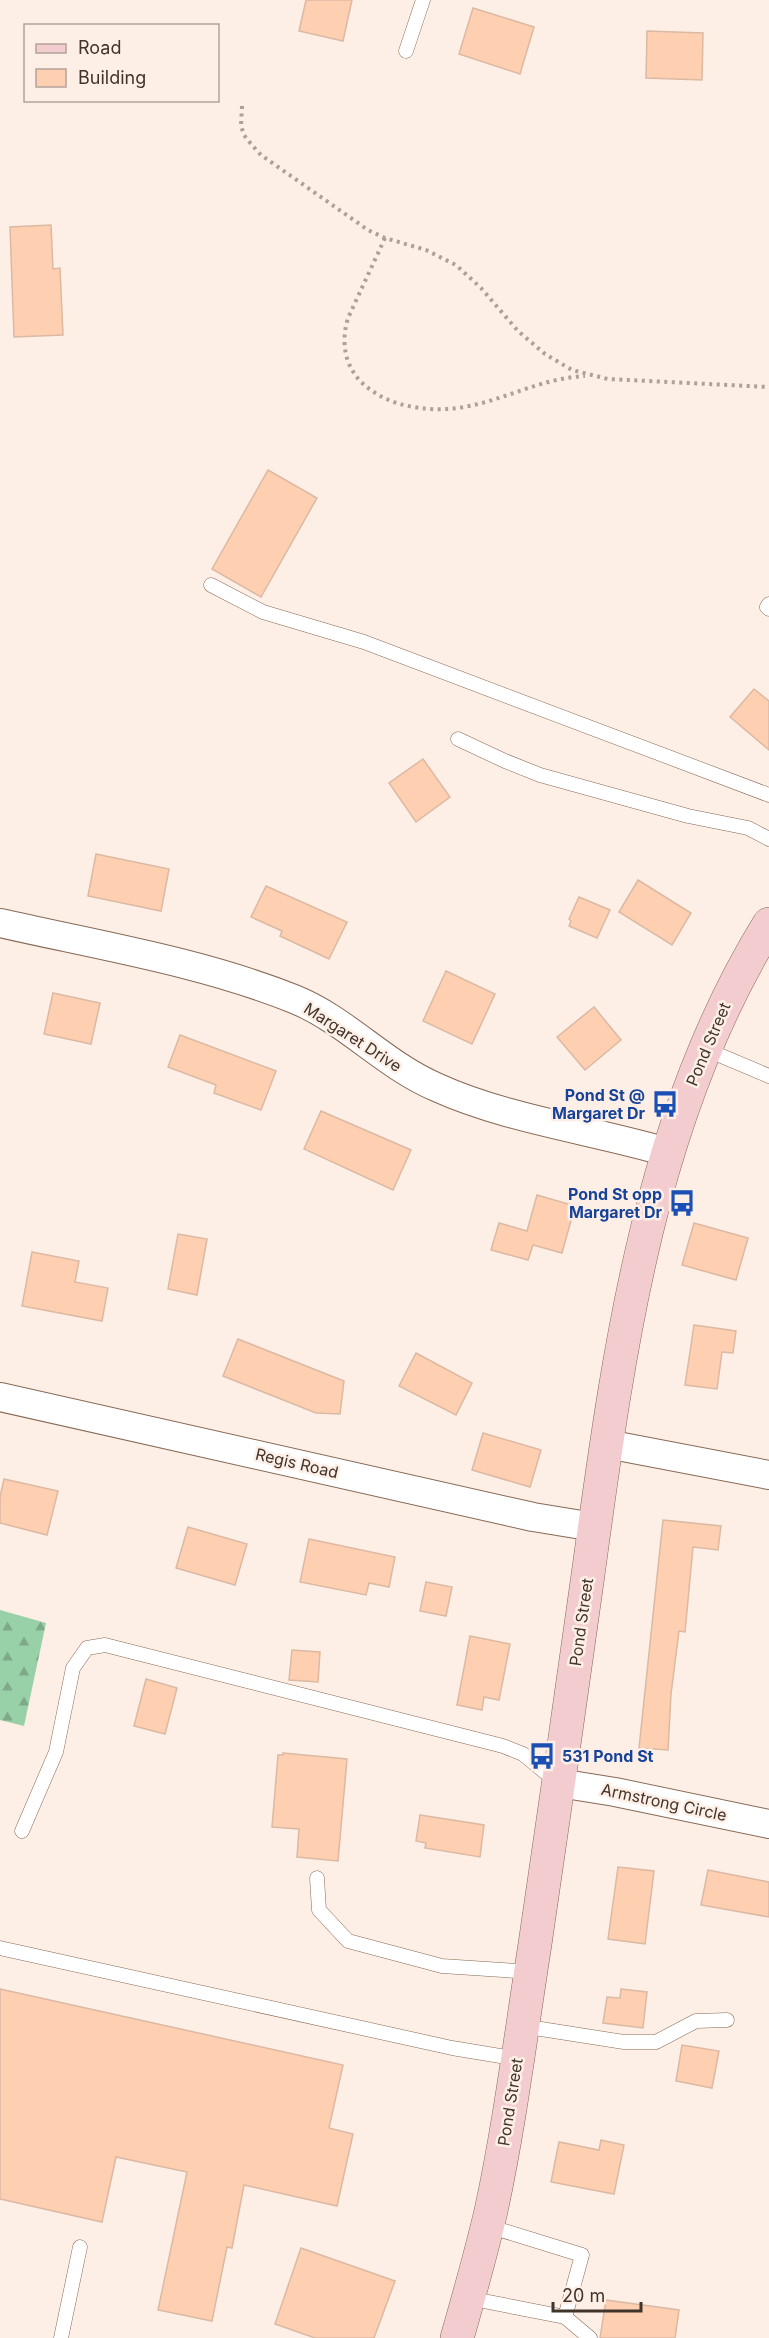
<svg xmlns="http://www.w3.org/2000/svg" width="769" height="2338" font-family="Inter,sans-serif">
	<defs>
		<pattern id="forest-firs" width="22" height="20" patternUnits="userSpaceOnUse" patternTransform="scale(1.5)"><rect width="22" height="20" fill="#98d0a8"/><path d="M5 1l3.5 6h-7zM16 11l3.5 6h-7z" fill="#7eaa89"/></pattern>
	</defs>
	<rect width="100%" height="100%" fill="#feefe6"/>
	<!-- forest -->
	<polygon fill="url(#forest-firs)" points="0,1610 46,1623 24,1726 0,1720"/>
	<!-- building -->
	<g fill="#fecfb1" stroke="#dbb9a3" stroke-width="1.5">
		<polygon points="306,0 352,0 343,41 299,31"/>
		<polygon points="473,8 534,27 520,74 459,54"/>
		<polygon points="647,31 703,33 702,80 646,78"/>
		<polygon points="51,225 53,269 60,268 63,335 14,337 10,227"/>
		<polygon points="268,470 317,498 261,597 212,569"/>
		<polygon points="754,689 769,701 769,750 730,717"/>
		<polygon points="423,759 450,797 416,822 389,783"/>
		<polygon points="96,854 169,869 161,911 88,896"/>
		<polygon points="638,880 691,913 672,945 619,912"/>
		<polygon points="266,886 347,922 329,959 280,936 282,931 251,917"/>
		<polygon points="579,897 610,910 597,938 569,926 571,921 569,919"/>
		<polygon points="446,971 495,994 472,1044 423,1021"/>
		<polygon points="53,993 100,1003 91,1044 44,1034"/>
		<polygon points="594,1007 621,1040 585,1070 557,1037"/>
		<polygon points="180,1035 276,1071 261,1110 214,1093 216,1085 168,1067"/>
		<polygon points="321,1111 411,1150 393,1190 304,1149"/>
		<polygon points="537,1195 575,1206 562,1253 533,1245 528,1260 491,1250 499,1223 527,1231"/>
		<polygon points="694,1223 748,1238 736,1280 682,1265"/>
		<polygon points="178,1234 207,1239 197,1295 168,1289"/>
		<polygon points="32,1252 79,1261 75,1282 108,1288 102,1321 22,1306"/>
		<polygon points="694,1325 736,1331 733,1353 722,1352 717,1389 685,1385"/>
		<polygon points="238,1339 344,1381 340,1414 316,1413 223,1376"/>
		<polygon points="416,1353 472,1383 456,1415 399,1386"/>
		<polygon points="483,1433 541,1450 530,1487 472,1470"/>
		<polygon points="4,1479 58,1491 47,1535 0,1523 0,1497"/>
		<polygon points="663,1520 721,1526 718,1550 693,1547 685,1632 679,1631 671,1694 668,1750 639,1748"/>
		<polygon points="188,1527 247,1544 235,1585 176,1568"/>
		<polygon points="309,1539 395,1557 389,1587 369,1583 366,1595 300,1582"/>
		<polygon points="426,1582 452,1587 446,1616 420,1611"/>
		<polygon points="470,1636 510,1644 499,1700 484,1697 482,1710 457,1705"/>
		<polygon points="292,1650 320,1652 318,1682 289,1680"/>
		<polygon points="146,1679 177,1688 165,1734 134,1726"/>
		<polygon points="283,1753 347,1759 338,1861 297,1857 299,1829 272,1827 278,1755 283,1755"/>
		<polygon points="420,1815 484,1825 480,1857 425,1848 426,1843 416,1841"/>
		<polygon points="618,1867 654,1871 645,1944 608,1939"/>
		<polygon points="708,1870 769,1882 769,1917 701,1905"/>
		<polygon points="0,1989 343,2065 329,2128 353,2134 337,2206 244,2185 232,2248 227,2247 212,2321 158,2310 187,2172 116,2157 102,2222 0,2199"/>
		<polygon points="621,1989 647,1992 643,2028 603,2023 607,1997 620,1998"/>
		<polygon points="682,2045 719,2051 712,2088 676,2081"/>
		<polygon points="601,2140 624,2145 614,2194 551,2182 559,2142 599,2150"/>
		<polygon points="301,2248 395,2281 374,2338 315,2338 275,2324"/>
		<polygon points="606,2300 679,2310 675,2338 600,2338"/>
	</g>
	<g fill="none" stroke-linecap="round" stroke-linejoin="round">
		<defs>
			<g id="service">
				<polyline points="406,51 423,0"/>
				<polyline points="211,585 263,612 364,642 769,795"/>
				<polyline points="769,604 767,607 769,609"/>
				<polyline points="458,739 505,761 540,775 688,816 748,828 769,839"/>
				<polyline points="705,1049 769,1076"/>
				<polyline points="22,1831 56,1752 73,1668 87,1648 105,1645 503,1746 523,1754 557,1782"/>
				<polyline points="317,1878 319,1910 348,1941 442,1966 531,1972"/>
				<polyline points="0,1948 452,2048 518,2059"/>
				<polyline points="522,2026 624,2042 656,2042 696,2021 727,2020"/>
				<polyline points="468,2298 565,2317 582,2255 488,2226"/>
				<polyline points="565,2317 590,2338"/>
				<polyline points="61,2338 80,2247"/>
			</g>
			<g id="minor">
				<path d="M0,923C97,945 202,962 294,999C346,1020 383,1064 436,1087C506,1119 592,1130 667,1152"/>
				<polyline points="0,1397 533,1517 594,1527"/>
				<polyline points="607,1444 769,1475"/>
				<polyline points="559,1783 615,1792 769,1824"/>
			</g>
			<path id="secondary" d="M457,2338C469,2296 481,2254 491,2211C510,2123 521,2033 535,1944C553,1823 570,1703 587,1582C618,1357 647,1121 769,924"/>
		</defs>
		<!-- service casing -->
		<use href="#service" stroke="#886955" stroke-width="15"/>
		<!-- minor casing -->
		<use href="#minor" stroke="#886955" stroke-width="30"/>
		<!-- secondary casing -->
		<use href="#secondary" stroke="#886955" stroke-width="34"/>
		<!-- path -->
		<g stroke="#aea097" stroke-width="4" stroke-dasharray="3 4.5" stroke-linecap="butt">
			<polyline points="242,106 241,126 244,135 251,144 261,155 368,230 385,238 426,250 456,265 481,288 518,331 545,354 572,370 608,379 769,387"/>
			<path d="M385,238L348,318C341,341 344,364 361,382C376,396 394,404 414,407C480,419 524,379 585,376"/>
		</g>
		<!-- service -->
		<use href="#service" stroke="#fff" stroke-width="14"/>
		<!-- minor -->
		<use href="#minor" stroke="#fff" stroke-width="28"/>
		<!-- secondary -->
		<use href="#secondary" stroke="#f3cccf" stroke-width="33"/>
	</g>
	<!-- icons -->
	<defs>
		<symbol id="bus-bare" viewBox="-9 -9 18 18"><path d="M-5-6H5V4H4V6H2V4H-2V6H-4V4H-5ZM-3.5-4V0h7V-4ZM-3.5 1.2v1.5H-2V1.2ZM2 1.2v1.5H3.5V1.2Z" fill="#1a4fb4" stroke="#feefe6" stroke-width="2.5" paint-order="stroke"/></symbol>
	</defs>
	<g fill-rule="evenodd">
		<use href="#bus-bare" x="646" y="1085" width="38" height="38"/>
		<use href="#bus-bare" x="663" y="1184" width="38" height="38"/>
		<use href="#bus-bare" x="523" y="1737" width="38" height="38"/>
	</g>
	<g text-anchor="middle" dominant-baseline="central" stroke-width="5" stroke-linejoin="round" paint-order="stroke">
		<!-- street labels -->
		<g font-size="16" fill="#41342b" stroke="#feefe6">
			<text transform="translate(353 1037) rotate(33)">Margaret Drive</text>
			<text transform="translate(708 1044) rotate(-67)">Pond Street</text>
			<text transform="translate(297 1463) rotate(13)">Regis Road</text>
			<text transform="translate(581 1622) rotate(-82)">Pond Street</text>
			<text transform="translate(664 1802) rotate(12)">Armstrong Circle</text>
			<text transform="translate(510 2102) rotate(-81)">Pond Street</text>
		</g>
		<!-- transit labels -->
		<g font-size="16" font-weight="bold" fill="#164399" stroke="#feefe6" text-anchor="end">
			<text x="645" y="1095">Pond St @<tspan x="645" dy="18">Margaret Dr</tspan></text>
			<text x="662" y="1194">Pond St opp<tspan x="662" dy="18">Margaret Dr</tspan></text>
			<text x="562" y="1756" text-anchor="start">531 Pond St</text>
		</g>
	</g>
	<!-- legend -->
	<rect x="24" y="24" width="195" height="78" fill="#feefe6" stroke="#b2a49b" stroke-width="1.5"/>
	<rect x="36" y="44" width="30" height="9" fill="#f3cccf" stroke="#b2a49b" stroke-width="1.5"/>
	<text x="78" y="54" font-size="18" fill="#41342b">Road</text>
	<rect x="36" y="69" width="30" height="18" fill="#fecfb1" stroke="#b2a49b" stroke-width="1.5"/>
	<text x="78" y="84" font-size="18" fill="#41342b">Building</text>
	<!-- scale -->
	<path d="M553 2302v9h88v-9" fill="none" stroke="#41342b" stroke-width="3"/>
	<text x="562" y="2302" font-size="18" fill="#41342b" stroke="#feefe6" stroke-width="4.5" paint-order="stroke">20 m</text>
</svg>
